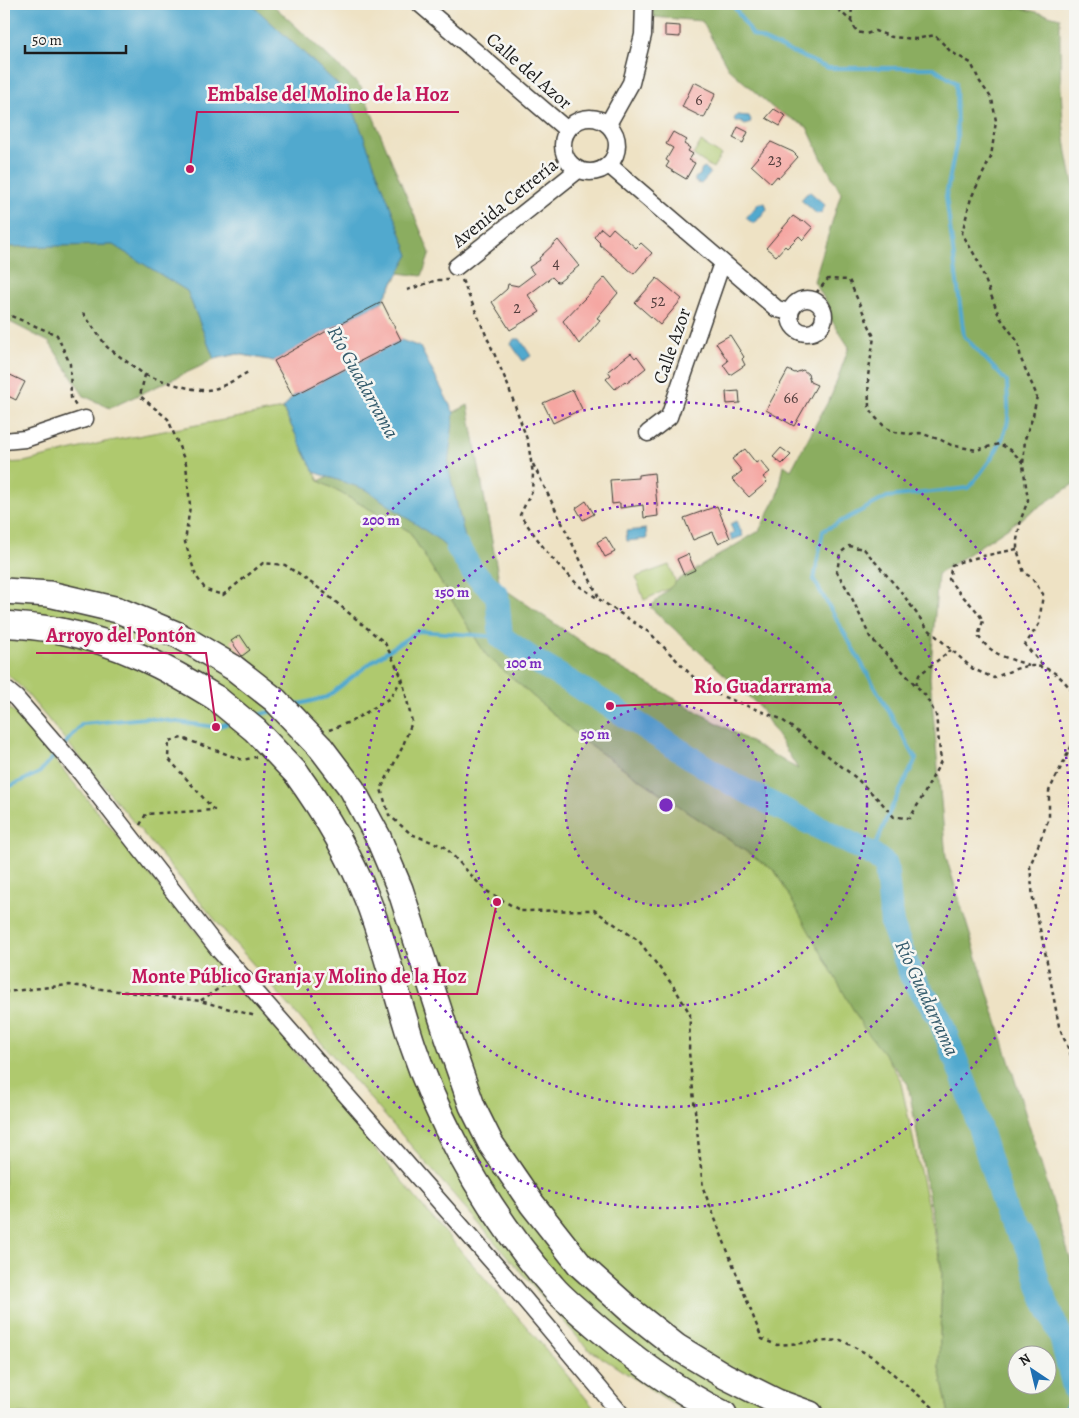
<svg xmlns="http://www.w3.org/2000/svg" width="1079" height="1418" font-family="Alegreya,serif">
	<rect width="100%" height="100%" fill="#f6f6f2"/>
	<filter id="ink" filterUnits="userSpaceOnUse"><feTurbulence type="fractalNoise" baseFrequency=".02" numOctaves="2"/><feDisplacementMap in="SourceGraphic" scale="10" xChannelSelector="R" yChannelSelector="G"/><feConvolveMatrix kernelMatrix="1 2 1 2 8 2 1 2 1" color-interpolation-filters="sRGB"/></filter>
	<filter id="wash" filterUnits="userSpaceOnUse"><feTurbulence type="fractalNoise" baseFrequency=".0096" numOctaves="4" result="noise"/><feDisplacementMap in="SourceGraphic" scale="20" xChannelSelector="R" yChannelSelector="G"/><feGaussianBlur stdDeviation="1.12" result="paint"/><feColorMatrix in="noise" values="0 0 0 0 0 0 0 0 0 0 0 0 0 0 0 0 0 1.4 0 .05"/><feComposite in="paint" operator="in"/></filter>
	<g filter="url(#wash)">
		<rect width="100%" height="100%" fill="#eee2c4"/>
		<!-- green -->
		<g fill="#afc96e" stroke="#667245">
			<polygon points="701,142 721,155 713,168 693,155"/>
			<polygon points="283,409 319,481 409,531 486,655 585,742 775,871 900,1079 942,1271 939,1368 949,1414 689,1414 587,1348 226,933 22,688 4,671 4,463 24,462 105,442"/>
			<polygon points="669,565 676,583 670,588 644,600 636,577"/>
			<polygon points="4,705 17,714 429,1214 538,1340 599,1414 4,1414"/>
		</g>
		<!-- forest -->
		<g fill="#8bad61" stroke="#54643e" fill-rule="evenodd">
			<polygon points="4,4 272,4 361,87 430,253 422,276 399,273 382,302 274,361 238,354 214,359 199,367 110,408 84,396 49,342 4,319"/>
			<path d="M652,4H978L1025,9L1060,18C1060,75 1060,135 1075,190V483L938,574L930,678L946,857L1075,1274V1414H949L939,1368L942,1271L908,1084L863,1027L775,871L585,742L486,655L409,531L319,481L468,405L500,586L612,663L798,769L759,706L650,607L678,580L759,531L778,495L784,465L791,470L832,394L849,347L830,318V309L814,281L841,193L822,159L807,127L774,109L728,68L702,21L653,17ZM1016,1356H1046V1386H1016Z"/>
		</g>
		<!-- water -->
		<g fill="#51a9ce" stroke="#366275">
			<polygon points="4,4 251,4 347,93 409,255 382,302 332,328 274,361 238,354 214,359 187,291 113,245 4,247"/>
			<polygon points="737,115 749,116 751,120 750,123 745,125 741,122 736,122 734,119"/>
			<polygon points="705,168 708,170 710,174 701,184 695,182 695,178 700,175 701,170"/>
			<polygon points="809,191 825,205 822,212 817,214 801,200"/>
			<polygon points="759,203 765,203 767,209 754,224 746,218"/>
			<polygon points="514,339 520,339 531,356 523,361 511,344"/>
			<polygon points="401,340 420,347 454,413 448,466 473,572 436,538 367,490 314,472 283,409 293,396"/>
			<polygon points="737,521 743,536 732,540 730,535 734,533 730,524"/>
			<polygon points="646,529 647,539 627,541 626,531"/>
		</g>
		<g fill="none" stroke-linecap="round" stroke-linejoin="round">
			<!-- stream -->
			<g stroke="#51a9ce" stroke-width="4">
				<path d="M732,4L753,35L828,68H934L956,83L957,140L946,196L964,336L1007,382C1007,394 1010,413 1007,425C1002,446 982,473 968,488L887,497L823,531L814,580L916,759L889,813L872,854"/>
				<polyline points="292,706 327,697 373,661 418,631 501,637"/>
				<polyline points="254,716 273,711"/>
				<polyline points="63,746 82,724 146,718 216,727 232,722"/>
				<polyline points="4,789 39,773 57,753"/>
			</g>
			<!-- river -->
			<g stroke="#51a9ce" stroke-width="24">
				<polyline points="457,546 473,572 497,595 501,637 532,659 610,706 734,785 872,854 886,865 892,924 911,975 939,1017 968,1091 1007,1216 1028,1247 1040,1288 1061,1337 1075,1391"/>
				<polyline points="1075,1414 1075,1412"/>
			</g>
		</g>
		<g id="blocks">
			<!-- building -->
			<g fill="#f5a6a1">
				<polygon points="665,25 680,26 680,37 665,36"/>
				<polygon points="694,82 716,93 704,118 682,107"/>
				<polygon points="774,109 786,116 780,126 766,118"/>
				<polygon points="738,127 748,132 743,143 733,138"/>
				<polygon points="673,132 687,140 684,144 690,148 688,151 693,154 689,160 695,163 686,179 666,167 669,162 666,160 673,148 666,144"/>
				<polygon points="771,142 793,152 798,157 779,178 777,176 771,183 751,165"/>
				<polygon points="793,216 802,222 804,220 813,228 803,240 799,236 787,248 785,246 776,256 766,248"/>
				<polygon points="601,228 608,234 613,228 636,248 641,243 652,253 634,274 599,244 600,243 594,237"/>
				<polygon points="558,240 579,266 559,282 557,282 552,277 528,295 540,312 510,330 492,302 507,289 508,284 518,286 534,274 529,267 540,260 539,258"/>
				<polygon points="605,277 618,293 597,318 600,320 579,344 563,321"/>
				<polygon points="657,278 682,299 660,325 635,303"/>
				<polygon points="382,302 401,340 293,396 274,361 332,328"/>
				<polygon points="730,335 744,357 742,359 745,365 730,375 723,365 728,361 716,343"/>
				<polygon points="631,353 635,358 637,356 646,368 627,383 625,381 615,389 606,379 611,375 608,371"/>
				<polygon points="788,370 795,373 803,370 808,374 810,382 817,385 794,426 766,410"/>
				<polygon points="4,372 25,382 16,400 4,394"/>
				<polygon points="573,390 582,409 553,423 543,403"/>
				<polygon points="739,391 740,403 727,404 726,392"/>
				<polygon points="781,448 791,455 782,464 773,457"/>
				<polygon points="745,449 756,463 760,460 770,472 763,477 767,482 749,497 732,479 742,471 732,459"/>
				<polygon points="654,473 658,516 644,518 643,505 620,508 620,503 612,504 610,480 638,478 638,475"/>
				<polygon points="586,501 594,514 583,520 576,508"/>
				<polygon points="717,506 730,538 718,543 713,532 693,540 684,518"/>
				<polygon points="606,537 615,552 605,557 597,542"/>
				<polygon points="688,554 695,570 684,575 677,559"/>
				<polygon points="240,635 250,650 242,656 231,641"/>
			</g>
		</g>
	</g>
	<g filter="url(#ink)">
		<use href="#blocks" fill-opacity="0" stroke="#3c3a35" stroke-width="1"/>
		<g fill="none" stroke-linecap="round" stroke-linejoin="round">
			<defs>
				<g id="minor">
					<polyline points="420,4 567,130"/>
					<circle cx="590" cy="145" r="27"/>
					<polyline points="608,124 631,83 643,35 644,4"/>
					<polyline points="609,165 777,309 790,312"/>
					<polyline points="456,267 578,170"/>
					<circle cx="807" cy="316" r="17"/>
					<polyline points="648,433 669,417 722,263"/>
					<polyline points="4,441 25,439 85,419"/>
					<polyline points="4,688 16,698 81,773 219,950 504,1275 621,1414"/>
				</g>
				<g id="highway">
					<polyline points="4,591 49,594 118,610 178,635 234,668"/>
					<path d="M4,624C23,626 42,627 61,631C117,642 168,668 216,698"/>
					<polyline points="321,748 352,789 378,837 400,889 447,1035 472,1106 491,1144 532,1204 580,1265 630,1310 677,1347 725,1376 777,1402 810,1414"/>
					<path d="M296,773C325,813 350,855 368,901C386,948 397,998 413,1046C443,1134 491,1216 552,1286C561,1297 573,1306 584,1316C627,1354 672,1388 724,1414"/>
				</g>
			</defs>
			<!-- minor casing -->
			<use href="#minor" stroke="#3c3a35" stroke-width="19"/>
			<!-- highway casing -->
			<use href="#highway" stroke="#3c3a35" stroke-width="28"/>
			<!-- path -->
			<g stroke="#3c3a35" stroke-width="2.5" stroke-dasharray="4 4" stroke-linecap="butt">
				<polyline points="832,4 851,21 857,32 866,34 875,31 892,37 916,39 935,35 951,52 971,63 980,82 992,99 996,121 991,157 971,198 962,233 978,261 999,316 1018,342 1021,359 1037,396 1033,416 1025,439 1023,465 1028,500 1021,519 1017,540 1017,549 1024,573 1031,577 1043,594 1039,624 1025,645 1044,667"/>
				<polyline points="851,21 852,4"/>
				<path d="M462,280L507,383L528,442L533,474L532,491L520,515L549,555L579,586L650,633L706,690L781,719L855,777L881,802L894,817L910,818L924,794L941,761L936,715L925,695L870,637L850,594L837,572L840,553L849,546L864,549L902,593L927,628L973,669L994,678C1003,674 1022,665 1032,666C1052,666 1065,680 1075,696"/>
				<polyline points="407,290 437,280 448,280"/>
				<polyline points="811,299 828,279 849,280 874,337 868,376 869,407 876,418 886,428 895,432 910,434 920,433 941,440 951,445 976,450 999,444 1011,450 1023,463"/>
				<polyline points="4,313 57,335 70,364 71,398 77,408"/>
				<polyline points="83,313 107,347 145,375 140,396 168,419 186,464 190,506 185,542 196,576 206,590 223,595 263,563 285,565 320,589 385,643 402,678 412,722 402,748 381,789 389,815 411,834 445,847 485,890 521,911 594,910 639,941 674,987 690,1014 689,1052 703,1188 762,1339 777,1345 841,1340 873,1357 941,1414"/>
				<path d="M145,375C162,380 190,391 207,390C222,389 237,378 250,371"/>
				<polyline points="533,464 600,600"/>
				<path d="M1017,549C994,554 973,557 952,565L949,579C959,596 976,606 983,621L978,636C993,656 1007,658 1029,665"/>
				<polyline points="916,685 919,675 951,650"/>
				<polyline points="329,730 352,721 390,698 402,679"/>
				<polyline points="1075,739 1049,791 1049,818 1030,866 1033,899 1045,951 1059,1026 1075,1065"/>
				<polyline points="140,825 146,814 214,810 168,758 169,741 182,738 243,760 256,757"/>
				<polyline points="222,977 224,985 200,1001 256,1016"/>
				<polyline points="4,992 69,985 200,1001"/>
			</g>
			<!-- minor -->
			<use href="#minor" stroke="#fff" stroke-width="16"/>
			<!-- highway -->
			<use href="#highway" stroke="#fff" stroke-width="25"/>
			<defs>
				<g id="highway-bridge">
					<polyline points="234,668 275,700 321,748"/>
					<polyline points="216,698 255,730 296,773"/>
				</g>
			</defs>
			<!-- highway-bridge casing -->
			<use href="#highway-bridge" stroke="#3c3a35" stroke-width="28" stroke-linecap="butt"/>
			<!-- highway-bridge -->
			<use href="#highway-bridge" stroke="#fff" stroke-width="25"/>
		</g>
	</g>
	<!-- distance rings -->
	<circle cx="666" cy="805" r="101" fill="#7b2cbf" fill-opacity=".12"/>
	<g fill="none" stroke="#7b2cbf" stroke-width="2.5" stroke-dasharray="2.5 5">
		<circle cx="666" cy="805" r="101"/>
		<circle cx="666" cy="805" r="201"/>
		<circle cx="666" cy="805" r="302"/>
		<circle cx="666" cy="805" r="403"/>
	</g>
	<g text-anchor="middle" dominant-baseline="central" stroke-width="5" stroke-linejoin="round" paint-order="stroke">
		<!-- number labels -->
		<g font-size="16" fill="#523e3d">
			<text x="699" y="100">6</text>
			<text x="775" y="160">23</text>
			<text x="556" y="263">4</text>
			<text x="658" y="301">52</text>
			<text x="517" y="308">2</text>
			<text x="791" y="398">66</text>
		</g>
		<!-- street labels -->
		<g font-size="19" fill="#1c1c1c" stroke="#f6f6f2">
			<text transform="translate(529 71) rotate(41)">Calle del Azor</text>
			<text transform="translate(505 203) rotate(-39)">Avenida Cetrería</text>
			<text transform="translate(672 346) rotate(-71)">Calle Azor</text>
		</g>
		<!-- water labels -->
		<g font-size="20" font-style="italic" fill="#345b6c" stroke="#f6f6f2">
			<text transform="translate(363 382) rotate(61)">Río Guadarrama</text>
			<text transform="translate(927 998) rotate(65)">Río Guadarrama</text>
		</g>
	</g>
	<circle cx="666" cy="805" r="8" fill="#7b2cbf" stroke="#f6f6f2" stroke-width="2.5"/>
	<g font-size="15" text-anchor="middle" font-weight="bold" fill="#7b2cbf" stroke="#f6f6f2" stroke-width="5" stroke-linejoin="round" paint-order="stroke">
		<text x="381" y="525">200 m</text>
		<text x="452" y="597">150 m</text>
		<text x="524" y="668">100 m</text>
		<text x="595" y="739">50 m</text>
	</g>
	<!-- callouts -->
	<path fill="none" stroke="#c2185b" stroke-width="2" d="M190 169L197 112H459M216 727L206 653H36M610 706L684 703H842M497 902L477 994H122"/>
	<g fill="#c2185b" stroke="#f6f6f2" stroke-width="2">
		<circle cx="190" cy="169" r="5"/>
		<circle cx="216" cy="727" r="5"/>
		<circle cx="610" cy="706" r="5"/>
		<circle cx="497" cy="902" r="5"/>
	</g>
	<g font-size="20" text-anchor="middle" font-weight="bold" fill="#c2185b" stroke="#f6f6f2" stroke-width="5" stroke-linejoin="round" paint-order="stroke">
		<text x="328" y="101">Embalse del Molino de la Hoz</text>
		<text x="121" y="642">Arroyo del Pontón</text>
		<text x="763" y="693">Río Guadarrama</text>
		<text x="299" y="983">Monte Público Granja y Molino de la Hoz</text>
	</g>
	<!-- margin -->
	<rect width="1079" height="1418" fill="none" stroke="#f6f6f2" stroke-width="20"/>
	<!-- north arrow -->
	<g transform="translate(1032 1370) rotate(325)"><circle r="24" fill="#f6f6f2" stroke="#9f9f9c"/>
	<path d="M0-4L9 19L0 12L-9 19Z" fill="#1f6fb2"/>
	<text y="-8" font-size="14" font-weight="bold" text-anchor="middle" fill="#1c1c1c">N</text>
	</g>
	<!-- scale -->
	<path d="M25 45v8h101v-8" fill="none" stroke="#1c1c1c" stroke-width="2.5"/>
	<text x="32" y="45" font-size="15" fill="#1c1c1c" stroke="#f6f6f2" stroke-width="4" paint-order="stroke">50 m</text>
</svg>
